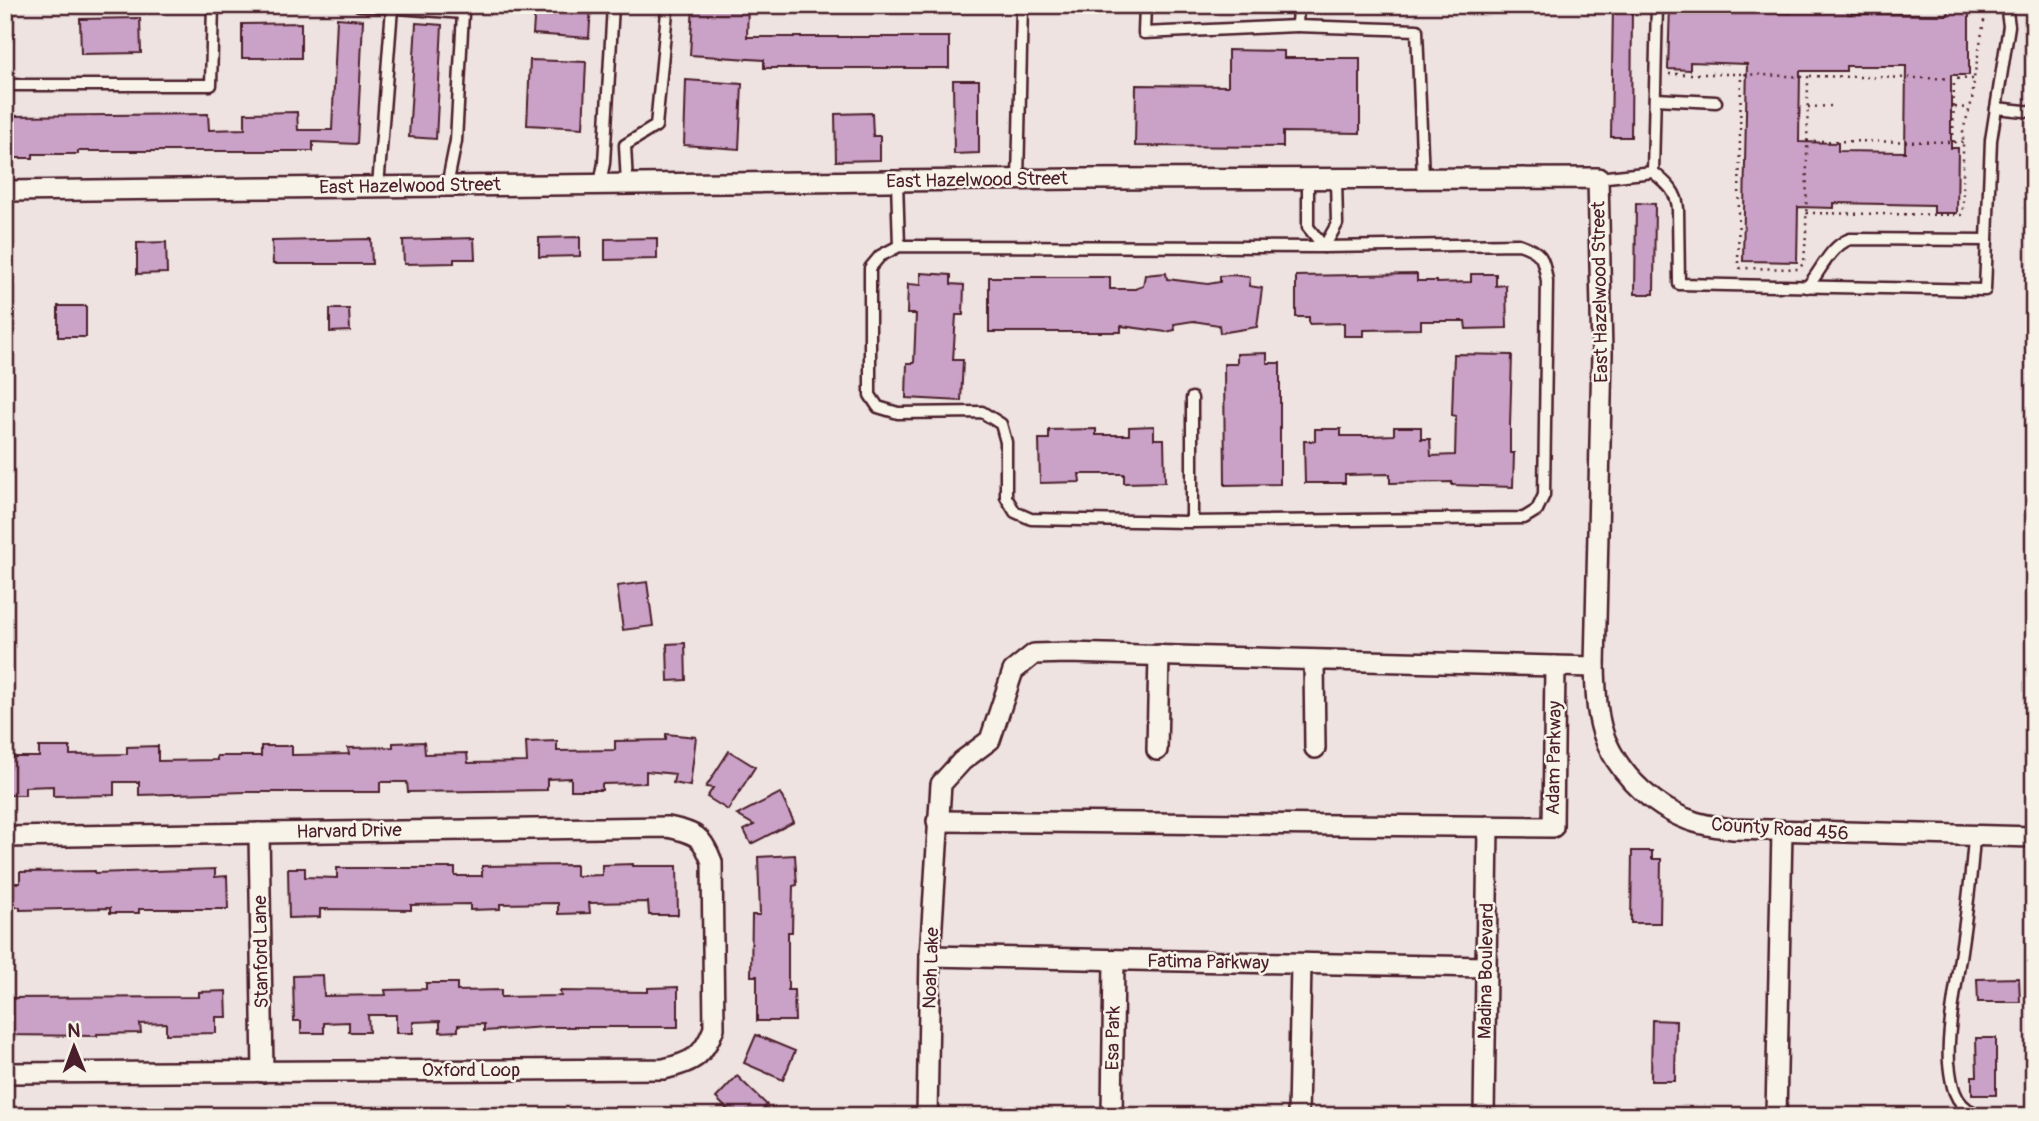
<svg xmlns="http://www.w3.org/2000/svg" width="2039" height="1121" font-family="Pangolin,sans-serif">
	<rect width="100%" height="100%" fill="#eee3e1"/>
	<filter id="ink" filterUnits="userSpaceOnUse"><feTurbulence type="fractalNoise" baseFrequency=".0143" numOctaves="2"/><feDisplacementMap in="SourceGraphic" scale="14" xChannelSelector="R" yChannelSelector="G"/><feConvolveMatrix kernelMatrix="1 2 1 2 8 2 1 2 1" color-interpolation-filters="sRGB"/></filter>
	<g filter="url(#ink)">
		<!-- building -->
		<g fill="#cba2c7" stroke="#4a1f2b" stroke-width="2" fill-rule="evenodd">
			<polygon points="535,5 591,5 589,38 533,34"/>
			<polygon points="693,5 748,5 747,37 949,37 949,68 764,68 764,60 690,55"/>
			<polygon points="1613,5 1632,5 1631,137 1611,137"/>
			<path d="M1670,5H1692V10L1791,13V6H1848V14H1873L1948,15V10H1969V75H1951V148H1958L1957,213H1934V205L1834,203V208L1798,207L1797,262L1743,261L1747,64L1690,62V70L1668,69ZM1846,66H1906L1905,152L1838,151V143L1799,142L1800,71H1846Z"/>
			<polygon points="140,18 141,53 81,54 80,19"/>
			<polygon points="337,18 363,20 357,144 313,142 313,151 78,151 78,154 33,154 33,158 10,158 9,116 208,114 209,130 245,129 245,113 297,112 298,130 332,130"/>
			<polygon points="301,23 301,58 242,58 242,24"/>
			<polygon points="416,23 442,25 436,139 409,137"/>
			<polygon points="1228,50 1284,51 1284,58 1360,58 1360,133 1283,132 1283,147 1135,146 1136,85 1228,86"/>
			<polygon points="530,60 586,62 583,128 527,125"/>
			<polygon points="686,80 742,84 739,149 684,145"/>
			<polygon points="953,80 979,80 979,153 954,154"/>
			<polygon points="872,113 873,136 880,136 880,160 836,161 835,114"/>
			<polygon points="1636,203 1655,204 1654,294 1635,294"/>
			<polygon points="580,237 580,256 539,257 539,238"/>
			<polygon points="474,238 475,259 454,259 454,263 404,264 403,240"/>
			<polygon points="657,238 657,259 605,260 605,239"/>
			<polygon points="371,239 372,264 273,264 272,241"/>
			<polygon points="166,242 167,273 137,274 137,243"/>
			<polygon points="921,273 951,275 951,284 964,285 963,315 956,315 953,360 963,360 961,401 906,398 907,363 914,363 916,314 907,314 908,284 921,285"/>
			<polygon points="1166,273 1167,279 1208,284 1220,282 1220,276 1233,275 1250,277 1249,286 1262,288 1257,327 1220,333 1219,325 1193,321 1174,324 1175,330 1166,332 1121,326 1121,332 989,332 989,277 1110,277 1110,289 1135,289 1143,286 1145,275"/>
			<polygon points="1417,274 1417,281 1437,281 1437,283 1471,282 1471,274 1496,274 1496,286 1506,285 1507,328 1466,329 1465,321 1421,321 1421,329 1364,330 1364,336 1344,336 1344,323 1309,324 1309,317 1296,317 1296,276"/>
			<rect x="58" y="306" width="28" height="31"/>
			<polygon points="330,309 349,309 350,331 330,332"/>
			<polygon points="1267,353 1267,363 1280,363 1280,484 1225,485 1224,364 1237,364 1237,354"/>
			<polygon points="1454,354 1512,355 1510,425 1510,453 1514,453 1513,487 1452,485 1452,482 1390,483 1390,474 1345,475 1345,483 1305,483 1304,441 1315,441 1315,429 1341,429 1341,436 1372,436 1394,435 1394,427 1421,427 1421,439 1430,439 1431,456 1455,455 1456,416 1452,415"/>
			<polygon points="1154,426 1154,439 1164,439 1165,482 1124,483 1124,474 1079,474 1080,482 1040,483 1039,439 1049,439 1049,430 1096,429 1096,435 1129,435 1129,427"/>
			<polygon points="647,582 653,626 623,630 617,586"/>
			<polygon points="685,643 686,680 668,681 667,644"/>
			<polygon points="666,734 696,737 690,786 673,783 675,774 646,771 646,783 602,784 602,790 571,790 571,778 547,779 547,790 408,792 407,782 380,782 380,792 247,792 139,795 139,782 114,782 114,795 53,796 53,786 25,787 25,795 5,795 5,757 39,757 39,747 70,747 70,755 127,754 127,747 158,746 158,761 217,760 217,756 261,756 261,746 292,746 292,755 349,754 348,748 393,747 393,743 424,742 425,754 467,753 468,763 527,762 526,742 557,741 557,751 615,750 615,741 666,740"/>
			<polygon points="729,751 755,767 728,810 707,797 713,788 706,787"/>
			<polygon points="780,793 794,822 751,844 744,830 754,825 737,815"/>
			<polygon points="1632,851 1652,851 1652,859 1661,859 1660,923 1631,923"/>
			<polygon points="795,855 797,885 793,886 792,932 788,932 788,990 794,990 795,1021 757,1021 757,976 751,976 752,915 760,915 758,857"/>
			<polygon points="633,864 633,866 677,866 678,915 649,915 648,902 589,903 590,913 558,914 558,903 500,904 500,909 470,910 470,904 411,905 411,910 320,909 320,917 289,918 288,868 305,868 305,877 337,878 337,868 455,868 455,876 482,876 482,866 576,865 576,876 602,875 602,865"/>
			<polygon points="215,869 215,877 227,876 228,909 139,909 139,913 110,913 110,908 20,910 20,907 5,907 5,883 20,883 20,872 95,871 95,873"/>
			<polygon points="323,975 324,996 386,995 385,990 426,989 426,983 457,983 457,991 501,990 501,997 561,996 560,991 648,992 648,988 678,987 678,1027 546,1027 484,1031 484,1024 458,1025 458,1031 440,1032 440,1021 413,1022 413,1033 396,1033 396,1015 368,1015 369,1032 349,1032 349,1022 324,1023 324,1033 301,1033 301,1021 294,1021 293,976"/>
			<polygon points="2019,978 2020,1002 1978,1002 1977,979"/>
			<polygon points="226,991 227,1017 216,1017 216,1033 166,1034 166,1023 140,1024 141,1033 97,1034 97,1036 5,1035 5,998 199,997 199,992"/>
			<polygon points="1652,1020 1676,1021 1675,1081 1651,1081"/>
			<polygon points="756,1035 795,1051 783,1080 744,1063"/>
			<polygon points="1976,1038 1996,1038 1996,1095 1972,1095 1972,1076 1977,1076"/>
			<polygon points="737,1076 767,1105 757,1116 734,1116 716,1098"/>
		</g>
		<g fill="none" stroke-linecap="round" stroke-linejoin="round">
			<defs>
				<g id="lane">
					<polyline points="359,5 463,13 456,141 447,186"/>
					<polyline points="1145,5 1144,33 1297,26"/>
					<polyline points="1298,5 1297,26 1417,30 1423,178"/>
					<polyline points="5,85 211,85 213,5"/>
					<polyline points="1655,99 1716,102"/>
					<polyline points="1996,108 2034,112"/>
					<polyline points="1653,172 1657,5"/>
					<polyline points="1308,178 1308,227 1324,247 1337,224 1336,178"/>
					<path d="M1598,178L1653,172C1666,183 1677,191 1678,209L1679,284L1985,290L1991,140L2009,26L2006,5"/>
					<polyline points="1018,180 1022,5"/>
					<polyline points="897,181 899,246"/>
					<polyline points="600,184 604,163 613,5"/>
					<polyline points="627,184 625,145 656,126 667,12 665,5"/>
					<polyline points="378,187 392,8"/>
					<path d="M1519,244C1543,252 1543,258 1547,281L1544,495L1537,510L1524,518L1187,522L1031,519L1015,512L1006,497V442L1001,424L982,412L898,413L878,407L870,395V268L880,256L899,246L1324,247Z"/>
					<path d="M1807,287C1822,270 1829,247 1850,239L1987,240"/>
					<polyline points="1192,398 1192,522"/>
					<path d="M1973,1112C1954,1104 1951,1083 1949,1063C1947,1037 1954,998 1958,971C1965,926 1971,882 1974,837"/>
				</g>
				<g id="street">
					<path d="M5,191L1075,179L1598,178L1602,353L1595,667C1596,692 1596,718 1606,741C1622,778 1657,810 1695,822C1707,826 1720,827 1732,829L2034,837"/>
					<polyline points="1314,660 1315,748"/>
					<polyline points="1157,750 1159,655"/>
					<polyline points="937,821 1553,827 1555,666"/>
					<polyline points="259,833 263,1072"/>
					<path d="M5,837L668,827C695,833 702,835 712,862L714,1028C703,1057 693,1062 664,1069L5,1073"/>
					<polyline points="930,956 1486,967"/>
					<polyline points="927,1116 930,956 941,784 962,761 990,740 1013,671 1034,654 1067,653 1595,667"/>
					<polyline points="1112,1116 1114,960"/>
					<polyline points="1298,1116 1301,964"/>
					<polyline points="1484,1116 1488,826"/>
					<polyline points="1776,1116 1782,831"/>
				</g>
			</defs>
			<!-- lane casing -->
			<use href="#lane" stroke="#4a1f2b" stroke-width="15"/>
			<!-- street casing -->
			<use href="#street" stroke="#4a1f2b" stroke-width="24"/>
			<!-- path -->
			<g stroke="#4a1f2b" stroke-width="2.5" stroke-dasharray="2 5" stroke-linecap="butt">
				<polyline points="1898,5 1977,6 1984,9 1985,15 1974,78"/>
				<polyline points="1669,74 1741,74 1738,264 1740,268 1799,269 1804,262 1806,233 1808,77 1741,74"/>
				<polyline points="1808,107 1832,106"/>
				<polyline points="1955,107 1969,108"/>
				<polyline points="1807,141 1964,142"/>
				<polyline points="1953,142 1954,79"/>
				<polyline points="1806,213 1961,215 1963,211 1963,130 1972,101 1974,79 1807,76"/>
			</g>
			<!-- lane -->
			<use href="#lane" stroke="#f7f3e8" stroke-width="10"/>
			<!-- street -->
			<use href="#street" stroke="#f7f3e8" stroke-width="19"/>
		</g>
	</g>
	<g text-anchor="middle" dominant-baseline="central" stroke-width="5" stroke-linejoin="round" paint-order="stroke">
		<!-- street labels -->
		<g font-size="19" fill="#4a1f2b" stroke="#f7f3e8">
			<text transform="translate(977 180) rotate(-1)">East Hazelwood Street</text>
			<text transform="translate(410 186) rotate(-1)">East Hazelwood Street</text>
			<text transform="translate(1600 292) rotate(-91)">East Hazelwood Street</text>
			<text transform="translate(1554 758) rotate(-89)">Adam Parkway</text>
			<text transform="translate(1780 829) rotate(4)">County Road 456</text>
			<text transform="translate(349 831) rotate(-1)">Harvard Drive</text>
			<text transform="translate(261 952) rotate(-91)">Stanford Lane</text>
			<text transform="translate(1208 962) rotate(1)">Fatima Parkway</text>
			<text transform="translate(931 968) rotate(-88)">Noah Lake</text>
			<text transform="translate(1486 971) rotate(-89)">Madina Boulevard</text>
			<text transform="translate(1113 1038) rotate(-89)">Esa Park</text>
			<text x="471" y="1070">Oxford Loop</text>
		</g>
	</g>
	<!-- margin -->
	<rect width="2039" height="1121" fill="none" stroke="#f7f3e8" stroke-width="28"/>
	<rect x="14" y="14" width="2011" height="1093" fill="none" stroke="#4a1f2b" stroke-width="2.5" filter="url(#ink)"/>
	<!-- north arrow -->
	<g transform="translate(74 1047) rotate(359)" stroke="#f7f3e8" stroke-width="5" paint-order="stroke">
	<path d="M0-5L12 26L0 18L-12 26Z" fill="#4a1f2b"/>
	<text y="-10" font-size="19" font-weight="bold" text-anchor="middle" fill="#4a1f2b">N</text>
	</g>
</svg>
